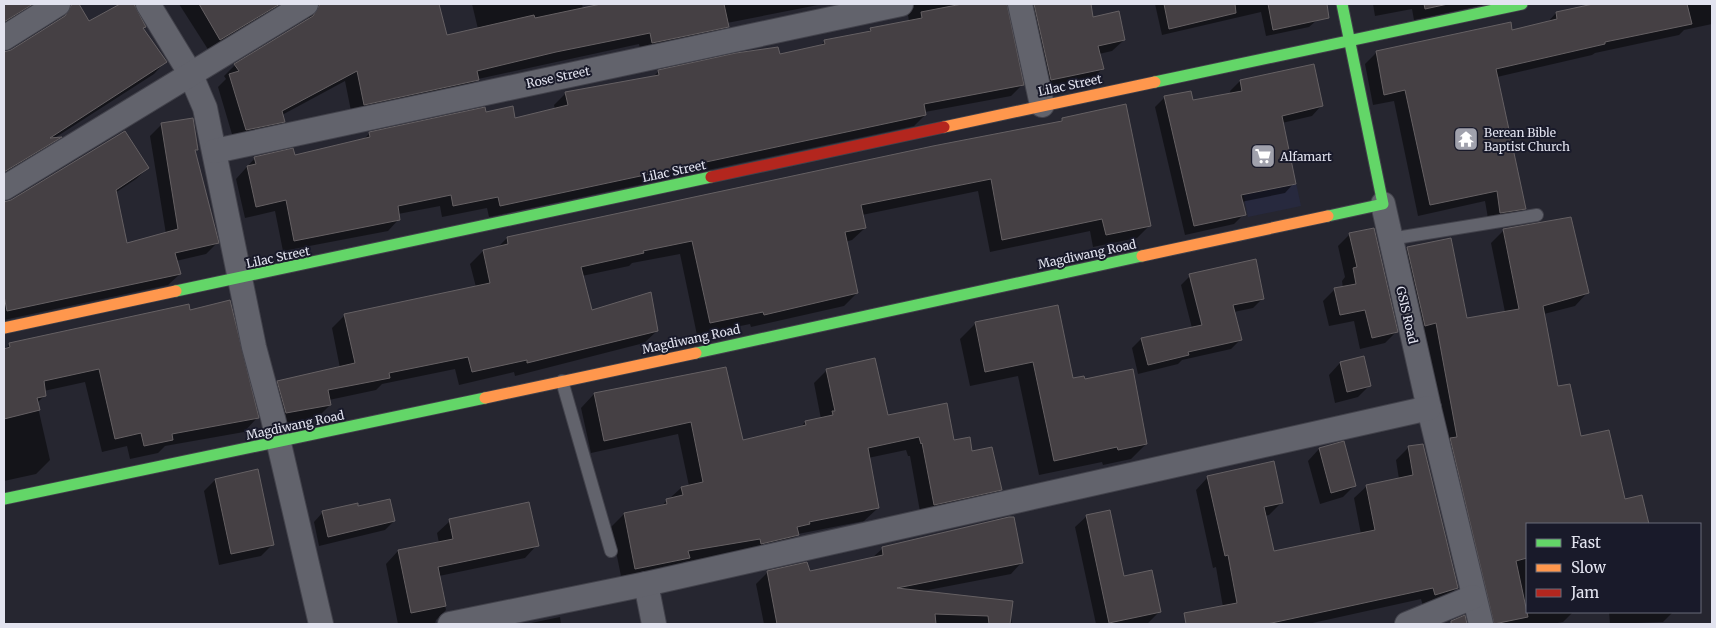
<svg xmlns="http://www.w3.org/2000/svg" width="1716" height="628" font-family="Merriweather,serif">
	<rect width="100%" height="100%" fill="#262630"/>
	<!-- built -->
	<polygon fill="#27293e" points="1282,117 1301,206 1248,217 1230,128"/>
	<!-- shadow -->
	<g fill="#0007" fill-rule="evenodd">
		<polygon points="4,4 31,4 20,15 4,25"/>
		<polygon points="122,4 134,4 142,28 165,62 154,74 53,139 58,138 49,148 4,177 4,62 9,58 89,22"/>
		<polygon points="179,4 286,4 209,51"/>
		<polygon points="301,4 437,4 446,37 478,29 472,4 582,4 583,9 607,4 823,4 727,23 728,26 716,38 641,54 639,44 478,79 466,91 352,116 345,81 282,115 284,122 272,133 234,141 218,87 226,79 224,76 235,65 306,22 309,17 307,9"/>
		<polygon points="906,4 1006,4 1022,85 1011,96 925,112 925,115 914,126 489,217 487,208 442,217 440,206 398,214 399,219 388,231 283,251 275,211 245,218 236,179 255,158 294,156 363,140 370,133 485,114 514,119 555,109 554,105 566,93 653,77 659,71 779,55 819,47 825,41 866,33 871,29 909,21"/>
		<polygon points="1014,4 1089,4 1093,18 1124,40 1112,51 1099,54 1102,69 1091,81 1039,91"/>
		<polygon points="1155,4 1313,4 1317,20 1309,27 1266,36 1261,12 1162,35"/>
		<polygon points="1373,4 1488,4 1414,20 1412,9 1375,16"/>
		<polygon points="1588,4 1712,4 1712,24 1684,30 1679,35 1595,53 1592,55 1497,77 1525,208 1513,220 1489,224 1485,201 1418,216 1394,101 1373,105 1365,64 1377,52 1511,31 1547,23 1556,13 1588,6"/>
		<polygon points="1313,66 1321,106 1312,116 1282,123 1294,183 1285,193 1241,202 1244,214 1234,224 1185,235 1155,107 1165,97 1192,102 1231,95 1230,91 1240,81"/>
		<polygon points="1062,119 1150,225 1137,238 1093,247 1090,231 990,252 978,191 862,215 865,228 852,240 845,242 857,293 844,306 751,327 750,324 697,335 680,254 632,263 629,266 582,276 591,312 657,331 644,343 515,376 514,372 459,385 455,369 382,384 376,390 329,400 330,405 317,418 273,425 265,395 278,382 340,368 332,328 345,315 476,287 470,264 483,251 497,248 507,238 1059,123"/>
		<polygon points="162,124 197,150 194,152 217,243 206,254 176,261 180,274 168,285 4,320 4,205 124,132 148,168 136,179 115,193 126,245 166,234 150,136"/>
		<polygon points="1504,230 1587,293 1575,306 1544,314 1557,388 1580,438 1624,500 1641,497 1647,524 1527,524 1527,612 1573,612 1563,622 1552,624 1479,624 1394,261 1407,248 1466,320 1505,312 1491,243"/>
		<polygon points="1349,235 1396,332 1385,343 1360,349 1354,321 1329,326 1323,301 1335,289 1343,288 1342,281 1345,277 1338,246"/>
		<path d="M1190,276L1262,299L1253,308L1234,312L1240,340L1231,349L1182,360L1178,364L1138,374L1132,348L1141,339L1192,328L1181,285ZM1190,281H1192L1205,330L1203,331Z"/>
		<polygon points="1057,306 1072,380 1146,444 1131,459 1103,465 1102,462 1039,475 1018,376 970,386 960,339 975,324"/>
		<polygon points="189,311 257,418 244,432 165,446 158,453 130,459 127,446 102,452 85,382 44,391 45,395 37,403 50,460 36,474 4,481 4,350 10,344"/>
		<polygon points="1340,363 1369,386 1358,397 1335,403 1329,375"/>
		<polygon points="725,368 742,441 801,427 805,422 821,419 814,383 827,370 887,416 953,441 971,452 1001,489 988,502 921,517 910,456 908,456 906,450 868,458 878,508 864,521 798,534 785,548 747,551 684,562 675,570 622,581 611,527 624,514 660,507 681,488 689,486 678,434 591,453 581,408 594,394"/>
		<polygon points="1422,445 1457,588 1444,600 1423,606 1421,599 1308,624 1226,624 1216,567 1213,568 1196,490 1208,477 1282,502 1269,515 1265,516 1273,553 1361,534 1354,498 1367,486 1399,479 1396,460 1408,448"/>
		<polygon points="1319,449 1355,485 1343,497 1320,504 1308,461"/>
		<polygon points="215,480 273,544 261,556 219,565 204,491"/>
		<polygon points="357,507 394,521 385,530 319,546 314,522 323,512"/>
		<polygon points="1087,516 1123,577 1160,611 1148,623 1096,624 1075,527"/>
		<polygon points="1009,518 1022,562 1011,574 923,591 1010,612 1012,624 764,624 756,584 768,572 809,573 872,558 882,549"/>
		<polygon points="450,521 537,545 525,558 439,576 446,610 436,620 435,624 398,624 386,564 398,551 439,543 437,533"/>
		<polygon points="1609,612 1673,612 1663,622 1610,624"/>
		<polygon points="560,617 561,624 529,624 531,623"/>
	</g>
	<!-- building -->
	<g fill="#454044" stroke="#656063">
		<polygon points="4,4 33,4 4,22"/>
		<polygon points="72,4 79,4 89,21 120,4 134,4 146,27 143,28 167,62 50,138 62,137 4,172 4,52 11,50 65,16"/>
		<polygon points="199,4 280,4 220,40"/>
		<polygon points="320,4 439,4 447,35 534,15 535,18 601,4 724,4 729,27 652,43 650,33 556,52 477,71 479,80 364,105 357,71 282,111 285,122 246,130 229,74 239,71 234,64 313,16"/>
		<polygon points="962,4 1007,4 1024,85 924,104 926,115 500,206 498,197 453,206 451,195 398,206 400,220 294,241 286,200 256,207 247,166 256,164 254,157 293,148 295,155 370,137 369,132 485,107 486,112 513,106 515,118 568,105 565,92 659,75 658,70 736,53 778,47 780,54 825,44 824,40 871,31 870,28 922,18 921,12"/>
		<polygon points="1034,4 1091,4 1093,17 1119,11 1125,40 1098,46 1104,69 1051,80"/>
		<polygon points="1164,4 1235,4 1236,13 1169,29"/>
		<polygon points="1268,4 1327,4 1329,18 1273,30"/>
		<polygon points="1424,4 1448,4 1425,9"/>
		<polygon points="1593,4 1687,4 1692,24 1605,42 1605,44 1496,69 1526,209 1500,213 1497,191 1430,205 1405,90 1384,95 1376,51 1511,22 1512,30 1557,19 1556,12"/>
		<polygon points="1314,64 1323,106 1282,116 1296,184 1241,195 1246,215 1194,226 1164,96 1191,91 1193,100 1242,91 1240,80"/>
		<polygon points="1126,104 1151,226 1106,235 1102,219 1002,240 991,179 861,205 866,228 845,232 858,293 764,315 763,312 710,323 692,241 643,251 644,253 581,267 592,310 651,292 658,331 527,363 527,360 472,372 468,357 389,373 390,378 328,390 331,405 286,413 277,381 355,363 344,314 490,283 483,250 508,244 507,237 933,146 1062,121 1062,118"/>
		<polygon points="193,118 198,150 195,150 219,243 175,253 181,274 7,311 4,296 4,202 11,200 125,131 149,168 116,190 127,243 178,229 161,123"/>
		<polygon points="1571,217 1589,293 1543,306 1558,386 1570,384 1581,436 1609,430 1625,499 1642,495 1649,524 1527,524 1527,558 1516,561 1528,617 1494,624 1450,438 1457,437 1436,323 1425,326 1407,247 1451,238 1467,318 1519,309 1503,229"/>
		<polygon points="1374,228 1398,332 1372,338 1365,310 1340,315 1334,288 1356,284 1353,268 1357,267 1349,233"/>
		<polygon points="1256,259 1264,299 1233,305 1242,340 1188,352 1189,355 1148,365 1141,338 1202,325 1189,274"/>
		<polygon points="230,300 259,418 172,434 173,440 144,446 141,433 115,439 99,369 44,381 46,396 37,398 40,410 4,419 4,349 10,347 9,343 189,304 190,310"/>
		<polygon points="1058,305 1073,378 1084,376 1085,379 1133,369 1147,444 1118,450 1117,447 1054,461 1033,362 985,372 975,322"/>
		<polygon points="1364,356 1371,386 1347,392 1340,362"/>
		<polygon points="875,358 888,415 947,403 954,440 970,437 972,451 992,447 1002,490 934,505 922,443 921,444 919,437 868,448 879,508 809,522 810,524 797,527 799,535 761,544 760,539 688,551 690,558 635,569 624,513 667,504 666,499 683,495 681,487 703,482 691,422 604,441 594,393 726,367 743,440 806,425 805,421 833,415 832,411 835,411 826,369"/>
		<polygon points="1344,441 1356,486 1331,493 1319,448"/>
		<polygon points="1423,444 1458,588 1435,595 1433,588 1267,624 1186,624 1184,613 1237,603 1228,555 1225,556 1207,476 1274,461 1283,503 1264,507 1274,551 1375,530 1366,485 1413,475 1408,446"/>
		<polygon points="258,469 274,545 231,554 215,479"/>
		<polygon points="390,499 395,521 328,537 322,511 358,503 358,506"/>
		<polygon points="529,502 539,546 438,567 446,606 411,613 398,550 453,539 449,519"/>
		<polygon points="1110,510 1124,576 1152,570 1161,612 1109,623 1086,515"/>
		<polygon points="1009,517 1014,517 1023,563 897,588 1013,601 1010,624 989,624 988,616 935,614 936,624 777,624 767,571 807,562 810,571 883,555 882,547"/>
		<polygon points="1465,615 1467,624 1451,624 1451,621"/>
	</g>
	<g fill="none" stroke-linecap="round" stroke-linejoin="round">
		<defs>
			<g id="lane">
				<polyline points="1390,239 1537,215"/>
				<polyline points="562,381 611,551"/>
			</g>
			<g id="street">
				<polyline points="148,4 190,73 205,108 254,347 273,418 321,624"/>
				<polyline points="1020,4 1042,105"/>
				<polyline points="4,38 58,4"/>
				<polyline points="215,151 901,4"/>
				<polyline points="4,188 306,4"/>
				<polyline points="1383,204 1429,408 1481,624"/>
				<polyline points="646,584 654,624"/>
				<polyline points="450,624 646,584 1429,408"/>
				<polyline points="1407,624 1473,597"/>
			</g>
			<g id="fast">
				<polyline points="1155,82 1522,4"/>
				<polyline points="1328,216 1383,204 1342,4"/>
				<polyline points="176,291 711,177"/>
				<polyline points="696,353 1142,256"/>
				<polyline points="4,499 485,398"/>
			</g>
			<g id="slow">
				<polyline points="944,127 1155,82"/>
				<polyline points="1142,256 1328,216"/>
				<polyline points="4,328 176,291"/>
				<polyline points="485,398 696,353"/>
			</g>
			<polyline id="jam" points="711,177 944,127"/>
		</defs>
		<!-- lane casing -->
		<use href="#lane" stroke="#42424b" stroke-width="14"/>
		<!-- street casing -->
		<use href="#street" stroke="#42424b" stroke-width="26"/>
		<!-- fast casing -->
		<use href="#fast" stroke="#42424b" stroke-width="13"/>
		<!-- slow casing -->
		<use href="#slow" stroke="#42424b" stroke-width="13"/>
		<!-- jam casing -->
		<use href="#jam" stroke="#42424b" stroke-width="13"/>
		<!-- lane -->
		<use href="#lane" stroke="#62636c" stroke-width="12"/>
		<!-- street -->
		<use href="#street" stroke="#62636c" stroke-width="24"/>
		<!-- fast -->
		<use href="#fast" stroke="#63d668" stroke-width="11"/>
		<!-- slow -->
		<use href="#slow" stroke="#ff974d" stroke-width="11"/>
		<!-- jam -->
		<use href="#jam" stroke="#b3261e" stroke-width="11"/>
	</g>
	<!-- icons -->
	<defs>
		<symbol id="temple-square" viewBox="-11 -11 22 22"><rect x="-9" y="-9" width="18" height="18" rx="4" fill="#a0a1ac" stroke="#191a2a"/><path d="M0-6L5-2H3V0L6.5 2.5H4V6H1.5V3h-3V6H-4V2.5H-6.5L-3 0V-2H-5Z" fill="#fff"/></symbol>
		<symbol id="supermarket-square" viewBox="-11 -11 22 22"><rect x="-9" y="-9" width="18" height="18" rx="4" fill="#a0a1ac" stroke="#191a2a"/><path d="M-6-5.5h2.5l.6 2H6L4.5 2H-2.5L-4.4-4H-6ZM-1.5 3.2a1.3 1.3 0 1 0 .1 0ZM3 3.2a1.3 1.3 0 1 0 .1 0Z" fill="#fff"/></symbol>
	</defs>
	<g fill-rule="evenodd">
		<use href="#temple-square" x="1452" y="125" width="28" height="28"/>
		<use href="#supermarket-square" x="1249" y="142" width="28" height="28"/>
	</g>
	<g text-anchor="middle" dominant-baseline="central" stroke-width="4" stroke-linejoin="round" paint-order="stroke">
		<!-- street labels -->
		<g font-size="12" fill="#e2e3ef" stroke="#191a2a">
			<text transform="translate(558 77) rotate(-12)">Rose Street</text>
			<text transform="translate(1070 85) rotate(-12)">Lilac Street</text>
			<text transform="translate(674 171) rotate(-12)">Lilac Street</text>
			<text transform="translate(1087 254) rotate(-12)">Magdiwang Road</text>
			<text transform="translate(278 257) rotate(-12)">Lilac Street</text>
			<text transform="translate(1407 315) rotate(77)">GSIS Road</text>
			<text transform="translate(691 339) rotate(-12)">Magdiwang Road</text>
			<text transform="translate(295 425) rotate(-12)">Magdiwang Road</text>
		</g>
		<!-- poi labels -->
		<g font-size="12" fill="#e2e3ef" stroke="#191a2a" text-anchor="start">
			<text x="1484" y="132">Berean Bible<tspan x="1484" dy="14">Baptist Church</tspan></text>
			<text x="1280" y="156">Alfamart</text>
		</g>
	</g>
	<!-- border -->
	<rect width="1716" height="628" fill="none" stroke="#e2e3ef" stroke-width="10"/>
	<!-- legend -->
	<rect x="1526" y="523" width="175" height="90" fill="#191a2a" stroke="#696a79"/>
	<rect x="1536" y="539" width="25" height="8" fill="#63d668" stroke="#696a79"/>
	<text x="1571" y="548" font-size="15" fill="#e2e3ef">Fast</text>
	<rect x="1536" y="564" width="25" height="8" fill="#ff974d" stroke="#696a79"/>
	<text x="1571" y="573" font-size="15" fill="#e2e3ef">Slow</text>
	<rect x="1536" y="589" width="25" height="8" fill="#b3261e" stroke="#696a79"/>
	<text x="1571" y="598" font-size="15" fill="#e2e3ef">Jam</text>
</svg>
